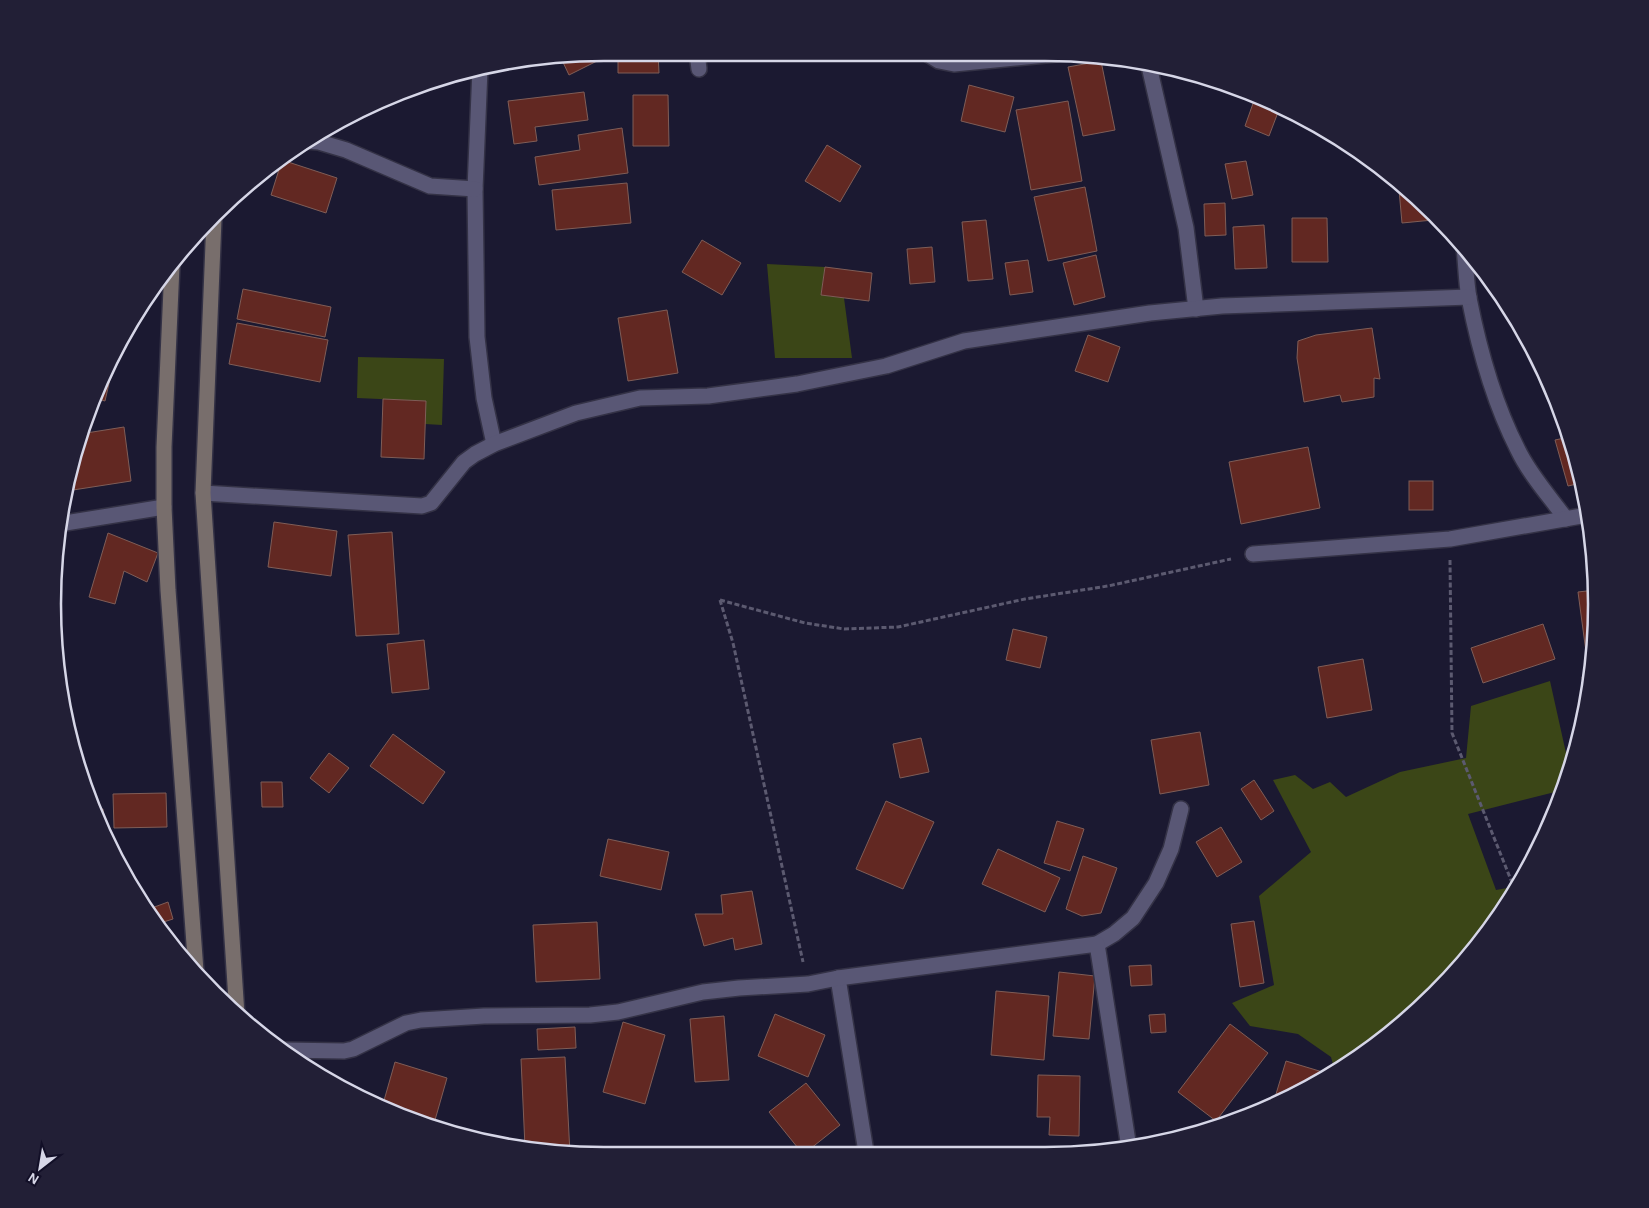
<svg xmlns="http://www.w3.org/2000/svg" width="1649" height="1208" font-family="'Alegreya Sans',sans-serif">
	<rect width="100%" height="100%" fill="#1b1931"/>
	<!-- green -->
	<g fill="#3b4617">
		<polygon points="767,264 825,267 821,295 844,298 852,358 775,358"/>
		<polygon points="358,357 444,359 442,425 425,424 425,401 357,398"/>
		<polygon points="1550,681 1570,771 1563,790 1468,814 1496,890 1518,886 1460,967 1381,1041 1334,1068 1331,1057 1298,1034 1250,1026 1232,1003 1274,985 1259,896 1311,852 1273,780 1295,775 1313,789 1330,782 1346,797 1400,772 1466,758 1471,706"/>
	</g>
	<!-- building -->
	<g fill="#622822" stroke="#7f5d57">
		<polygon points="603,53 605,57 569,75 561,58"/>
		<polygon points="618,53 658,53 659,73 618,73"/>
		<polygon points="1101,61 1115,130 1083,136 1068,67"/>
		<polygon points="969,85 1014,97 1005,132 961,121"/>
		<polygon points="584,92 588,120 535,127 537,141 514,144 508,101"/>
		<polygon points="633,95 668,95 669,146 633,146"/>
		<polygon points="1256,95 1280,107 1269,136 1245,126"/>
		<polygon points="1068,101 1082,181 1031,190 1016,110"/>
		<polygon points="622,128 628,173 539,185 535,157 580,150 578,135"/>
		<polygon points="827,145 861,166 840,202 805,181"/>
		<polygon points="282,160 337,178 326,213 271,195"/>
		<polygon points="1246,161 1253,195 1232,199 1225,164"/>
		<polygon points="627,183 631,223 556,230 552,190"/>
		<polygon points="1085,187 1097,251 1048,261 1034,197"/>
		<polygon points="1399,190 1409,190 1432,215 1433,220 1402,223"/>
		<polygon points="1225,203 1226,235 1205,236 1204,204"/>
		<polygon points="1292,218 1327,218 1328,262 1292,262"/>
		<polygon points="986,220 993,279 968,281 962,222"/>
		<polygon points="1264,225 1267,268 1235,269 1233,227"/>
		<polygon points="702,240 741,263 722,295 682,272"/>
		<polygon points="932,247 935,282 910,284 907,249"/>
		<polygon points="1096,255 1105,297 1074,305 1063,263"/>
		<polygon points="1028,260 1033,292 1010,295 1005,263"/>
		<polygon points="825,267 872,273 869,301 821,295"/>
		<polygon points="243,289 331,307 325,337 237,319"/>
		<polygon points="667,310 678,373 628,381 618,318"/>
		<polygon points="237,323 328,340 320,382 229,364"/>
		<polygon points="1372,328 1380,379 1374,378 1374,397 1342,402 1340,395 1304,402 1297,358 1298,341 1316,335"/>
		<polygon points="1088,335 1120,347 1108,382 1075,371"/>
		<polygon points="112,356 115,357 105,401 94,398"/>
		<polygon points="383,399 426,401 424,459 381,457"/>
		<polygon points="124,427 131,481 73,490 71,473 80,434"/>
		<polygon points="1569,437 1578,461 1581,481 1581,483 1568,486 1555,440"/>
		<polygon points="1308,447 1320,508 1241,524 1229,462"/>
		<rect x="1409" y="481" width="24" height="29"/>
		<polygon points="274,522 337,531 331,576 268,567"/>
		<polygon points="392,532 399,634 356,636 348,535"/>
		<polygon points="108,533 158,553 147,582 124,571 115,604 89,597"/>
		<polygon points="1595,590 1593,651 1586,652 1578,592"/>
		<polygon points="1543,624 1555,659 1483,683 1471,648"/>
		<polygon points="1013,629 1047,637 1040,668 1006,660"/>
		<polygon points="424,640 429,689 392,693 387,644"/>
		<polygon points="1363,659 1372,710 1327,718 1318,667"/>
		<polygon points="1592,676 1587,698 1582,677"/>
		<polygon points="1200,732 1209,785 1160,794 1151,740"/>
		<polygon points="393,734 445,772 423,804 370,766"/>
		<polygon points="921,738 929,772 900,778 893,744"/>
		<polygon points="329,753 349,768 329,793 310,778"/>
		<polygon points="1254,780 1274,811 1261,820 1241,789"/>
		<polygon points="261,782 282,782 283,807 262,807"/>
		<polygon points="166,793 167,827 114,828 113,794"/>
		<polygon points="886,801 934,822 903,889 856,869"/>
		<polygon points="103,809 104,832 93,810"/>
		<polygon points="1057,821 1084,829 1070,871 1044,863"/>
		<polygon points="1221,827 1242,862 1217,877 1196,842"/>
		<polygon points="608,839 669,852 661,890 600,876"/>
		<polygon points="998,849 1060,878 1045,912 982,884"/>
		<polygon points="1083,856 1117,868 1101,913 1082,916 1066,909"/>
		<polygon points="752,891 762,944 735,950 733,938 704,946 695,914 723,914 721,895"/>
		<polygon points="168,902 173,919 157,924 149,909"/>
		<polygon points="1254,921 1264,983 1240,987 1231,924"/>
		<polygon points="597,922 600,979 536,982 533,925"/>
		<polygon points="1151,965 1152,985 1131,986 1129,966"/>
		<polygon points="1059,972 1095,976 1089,1039 1053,1036"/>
		<polygon points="996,991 1049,996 1044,1060 991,1055"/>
		<polygon points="775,1014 825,1035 808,1077 758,1056"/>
		<polygon points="1165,1014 1166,1032 1151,1033 1149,1015"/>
		<polygon points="724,1016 729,1080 695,1082 690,1019"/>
		<polygon points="623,1022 665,1035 645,1104 603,1092"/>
		<polygon points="1230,1024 1268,1053 1216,1121 1178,1092"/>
		<polygon points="575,1027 576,1048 538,1050 537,1029"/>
		<polygon points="565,1057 570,1154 525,1147 521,1059"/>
		<polygon points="1286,1061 1326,1073 1273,1104"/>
		<polygon points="395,1062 447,1078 435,1120 383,1104"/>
		<polygon points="1038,1075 1080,1076 1079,1136 1049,1135 1050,1117 1037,1117"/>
		<polygon points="806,1083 840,1125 805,1153 802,1153 769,1112"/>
	</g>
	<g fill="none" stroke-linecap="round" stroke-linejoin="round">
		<defs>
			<g id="street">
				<polyline points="697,53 699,69"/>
				<polyline points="926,53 939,61 954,64 1056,54"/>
				<polyline points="1149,66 1186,228 1196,309"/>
				<polyline points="480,69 475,189 477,337 484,398 494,444"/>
				<polyline points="306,141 319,142 346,150 430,186 475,189"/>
				<path d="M1464,248C1466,265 1466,281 1469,298C1479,349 1494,403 1518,450C1530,475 1550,497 1566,519"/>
				<polyline points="203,493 422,506 431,503 464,462 475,454 494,444 576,413 640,398 708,396 797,384 886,366 964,341 1150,313 1222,306 1469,297"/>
				<polyline points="59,524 164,507"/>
				<polyline points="1253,554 1450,539 1587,515"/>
				<polyline points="1097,944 1114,934 1133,918 1156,883 1171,849 1181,809"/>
				<polyline points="838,978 866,1152"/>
				<polyline points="284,1050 344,1051 353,1049 406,1023 421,1020 484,1016 590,1015 618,1012 703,992 739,988 808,984 838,978 1097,944 1129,1148"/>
			</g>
			<g id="secondary">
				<polyline points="214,219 203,493 237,1015"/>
				<polyline points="172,266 164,447 164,507 168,590 196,971"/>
			</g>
		</defs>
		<!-- street casing -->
		<use href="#street" stroke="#343246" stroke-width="18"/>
		<!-- secondary casing -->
		<use href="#secondary" stroke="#343246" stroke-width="18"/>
		<!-- path -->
		<g stroke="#5c5a70" stroke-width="3" stroke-dasharray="5 2.5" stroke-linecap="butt">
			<polyline points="1450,560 1452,733 1515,890"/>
			<polyline points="720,600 805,623 844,629 898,627 1025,599 1108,586 1231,559"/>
			<polyline points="720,600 733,643 803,962"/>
		</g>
		<!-- street -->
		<use href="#street" stroke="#595775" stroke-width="15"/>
		<!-- secondary -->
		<use href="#secondary" stroke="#786e6c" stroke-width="15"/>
	</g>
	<!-- crop -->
	<path d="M0 0H1649V1208H0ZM604 61H1045A543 543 0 0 1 1588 604V604A543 543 0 0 1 1045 1147H604A543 543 0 0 1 61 604V604A543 543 0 0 1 604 61Z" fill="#221f36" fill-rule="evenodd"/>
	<path fill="none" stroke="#d6d6e7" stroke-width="2.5" d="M604 61H1045A543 543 0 0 1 1588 604V604A543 543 0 0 1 1045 1147H604A543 543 0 0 1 61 604V604A543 543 0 0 1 604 61Z"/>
	<!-- north arrow -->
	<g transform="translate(40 1168) rotate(211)" stroke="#120f27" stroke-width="4" paint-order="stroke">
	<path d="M0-4L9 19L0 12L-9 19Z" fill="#d6d6e7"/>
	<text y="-8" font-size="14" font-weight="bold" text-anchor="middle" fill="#d6d6e7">N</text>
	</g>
</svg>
